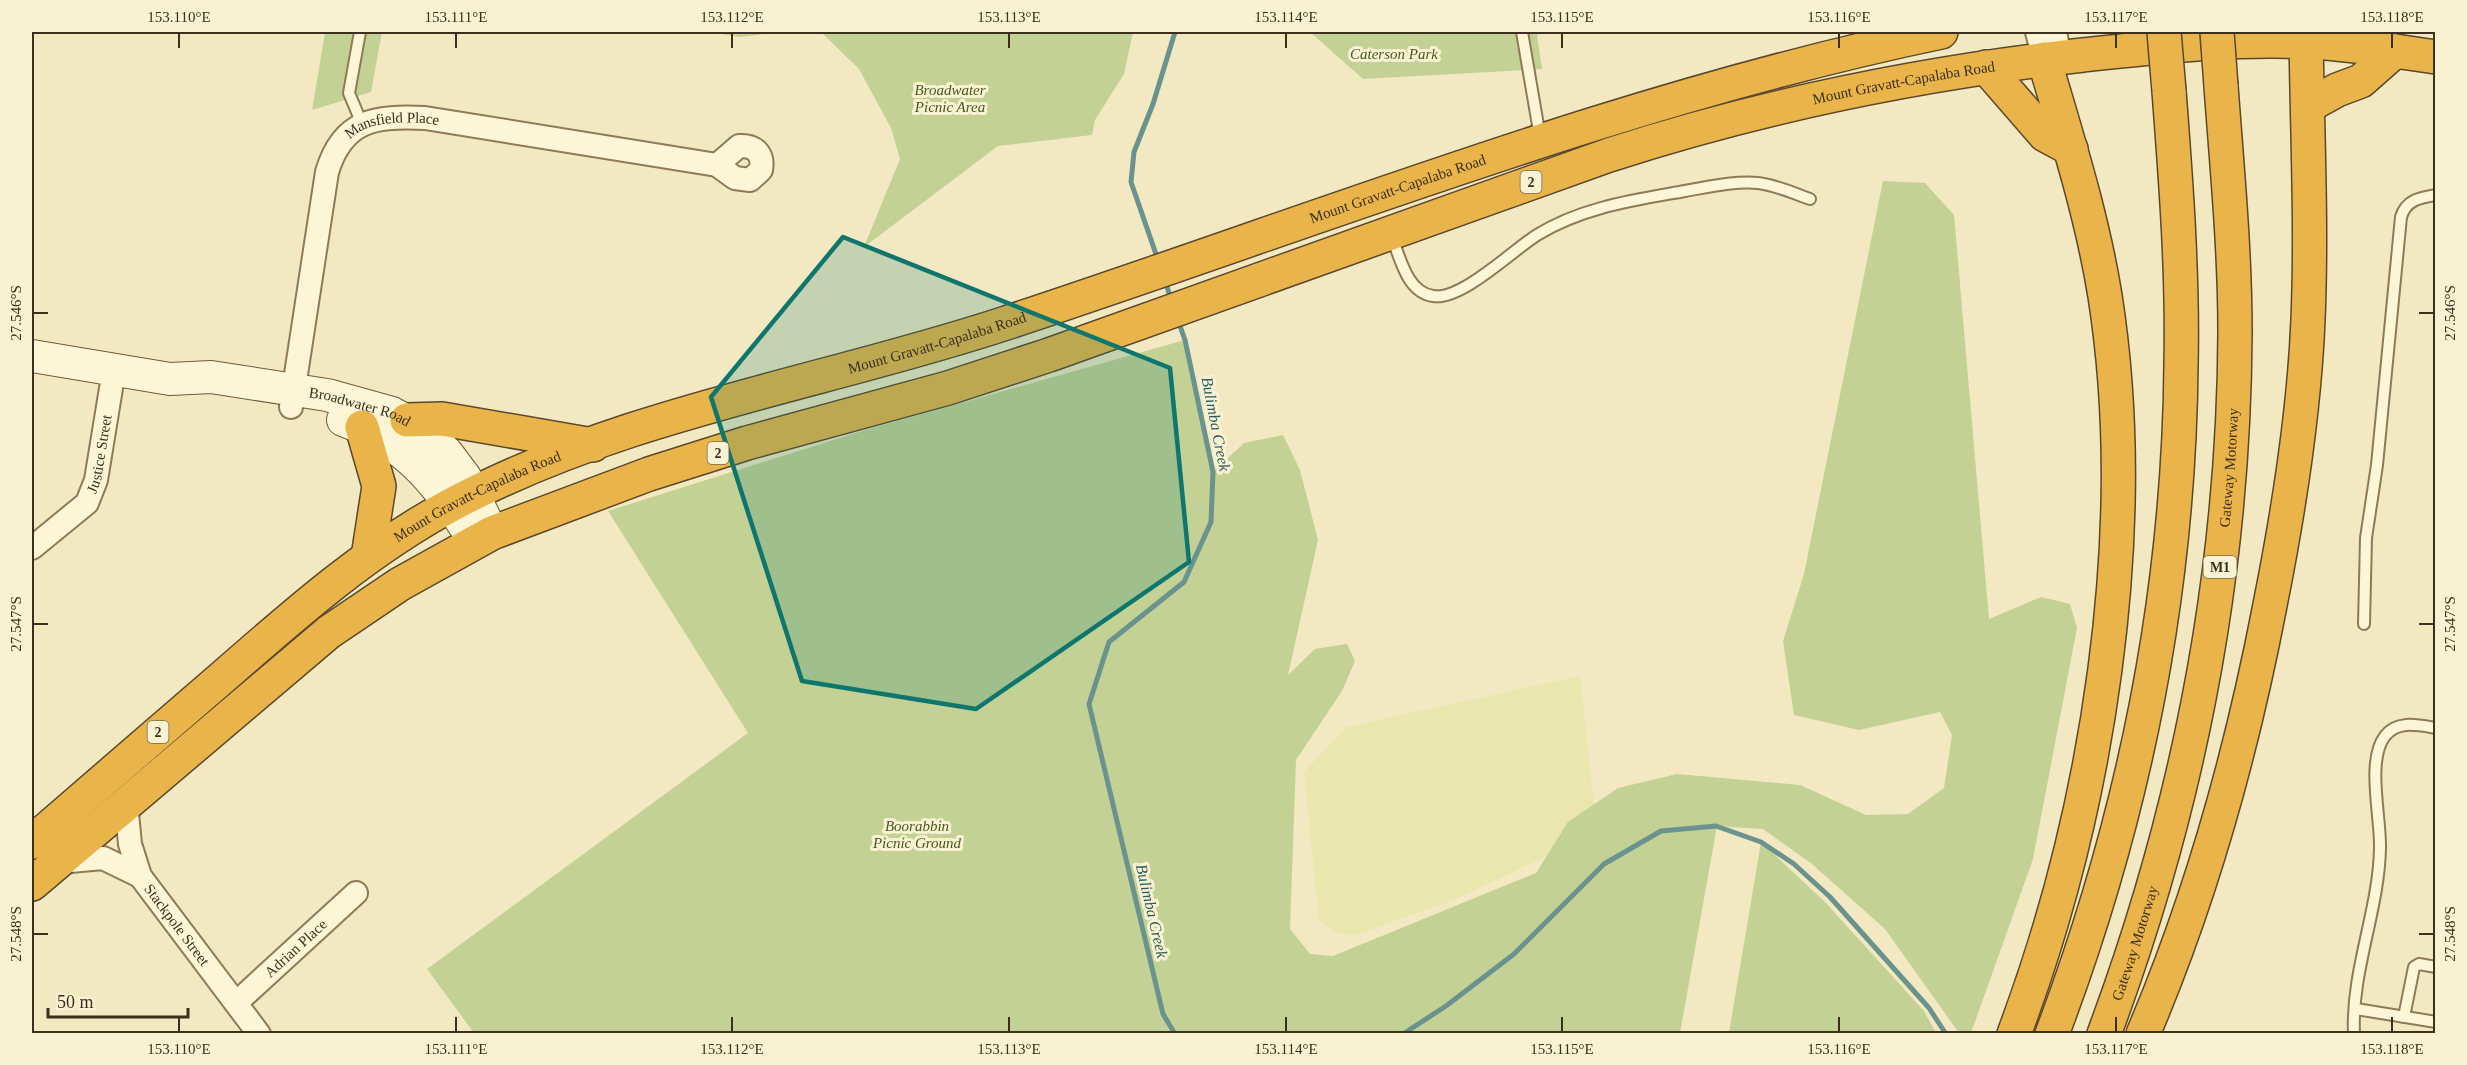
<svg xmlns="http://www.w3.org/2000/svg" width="2467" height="1065" font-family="'Times New Roman',serif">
	<rect width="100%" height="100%" fill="#f2e9c2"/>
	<!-- farmland -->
	<polygon fill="#e9e6ae" points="1580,676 1597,832 1454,900 1352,936 1332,931 1319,920 1304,772 1347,727"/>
	<!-- green -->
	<g fill="#c3d194">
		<polygon points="325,32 382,32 371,92 312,110"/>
		<polygon points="709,32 779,32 740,37"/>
		<polygon points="821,32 1133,32 1124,74 1095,120 1092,135 998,146 864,247 900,159 891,128 859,69"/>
		<polygon points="1310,32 1546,32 1537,35 1542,69 1363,79"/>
		<polygon points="1883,181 1925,183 1954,215 1989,619 2041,597 2070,604 2077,628 2033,859 1971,1033 1959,1033 1885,929 1812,864 1763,829 1717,826 1680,1033 474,1033 427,969 748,733 608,511 862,431 1185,340 1213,472 1244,443 1283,435 1300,470 1318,540 1288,675 1315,649 1347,644 1355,661 1342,691 1296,760 1290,929 1310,954 1333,956 1536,873 1568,822 1618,788 1677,774 1800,785 1866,815 1908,814 1944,788 1952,735 1940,712 1859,730 1794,715 1783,641 1804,574"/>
		<polygon points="1761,842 1825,902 1924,1011 1936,1033 1729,1033"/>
	</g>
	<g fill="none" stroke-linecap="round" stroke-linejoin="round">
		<!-- stream -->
		<g stroke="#6a938e" stroke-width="5">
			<polyline points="1158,260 1131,182 1134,152 1153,104 1175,32"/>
			<polyline points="1165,280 1171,300"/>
			<polyline points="1175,1034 1163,1014 1089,704 1109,642 1184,582 1211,522 1213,472 1185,340 1178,320"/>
			<polyline points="1403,1034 1446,1006 1514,954 1604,864 1661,831 1716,826 1761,842 1794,864 1830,897 1929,1008 1946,1034"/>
		</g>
		<defs>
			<g id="lane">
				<polyline points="360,32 349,93 362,124"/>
				<polyline points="1522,32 1540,137"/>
				<path d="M1391,235C1400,256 1406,292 1433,296C1461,301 1513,250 1537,235C1582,207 1635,200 1685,191C1709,187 1733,181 1758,183C1776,185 1793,193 1810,199"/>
				<path d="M2364,624L2366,538L2377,465L2401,217C2406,200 2419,198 2436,195"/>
				<polyline points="2356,1009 2436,1022"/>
				<polyline points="2404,1017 2414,967 2419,964 2436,967"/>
				<path d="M2354,1034C2351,971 2379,910 2380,848C2381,818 2366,760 2385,736C2397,720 2418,725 2436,728"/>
			</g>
			<g id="street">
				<polyline points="2037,32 2044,59"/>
				<polyline points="2055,32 2060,57"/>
				<path d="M739,146C755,145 764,154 761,170L750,180L735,178L717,165Z"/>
				<path id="s1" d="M291,407L327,172C343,119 375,116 425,118L717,165"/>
				<path id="s2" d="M32,548L87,503L96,480L114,370"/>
				<path id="s3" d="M126,803L130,844L140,876L259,1034"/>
				<polyline points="59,862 103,858 140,876"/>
				<path id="s4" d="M236,1003L356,893"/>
			</g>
			<g id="secondary">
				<path id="s5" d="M32,356L170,379L211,377L327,395L392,413L420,428L447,453L465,477L492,533"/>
				<path d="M343,420C408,444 439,485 475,542"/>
			</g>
			<g id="highway">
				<polyline points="1986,67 2045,135 2071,149"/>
				<polyline points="2308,106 2337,90 2361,81 2395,51"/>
				<polyline points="407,420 442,419 593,445"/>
				<polyline points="362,427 379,486 368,557"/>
				<path id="s6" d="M32,842C96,787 160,732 224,676C296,613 366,551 451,505C623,413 820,384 1003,324C1314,222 1619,99 1941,32"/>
				<path id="s7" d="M32,884L329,632L400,584L492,533L649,474L747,443L948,388L1049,355L1609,155C1764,105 1921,73 2083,55C2158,47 2234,38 2309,42C2352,44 2394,51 2436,57"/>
				<path d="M2014,1034C2098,811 2142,532 2105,296C2092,215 2067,138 2044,59"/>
				<path d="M2052,1034C2133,820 2179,594 2181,365C2183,274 2176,182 2169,91"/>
				<path id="s8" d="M2104,1034C2188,809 2234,572 2235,332C2235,250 2227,168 2221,86"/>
				<path d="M2143,1034C2202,896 2242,751 2270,605C2289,510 2304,416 2308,320C2312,224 2307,127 2306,32"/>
			</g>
		</defs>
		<!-- lane casing -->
		<use href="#lane" stroke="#8e7a57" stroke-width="14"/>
		<!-- street casing -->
		<use href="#street" stroke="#8e7a57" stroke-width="26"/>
		<!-- secondary casing -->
		<use href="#secondary" stroke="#705b3a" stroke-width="34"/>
		<!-- highway casing -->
		<use href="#highway" stroke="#5b472c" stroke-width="36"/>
		<!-- lane -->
		<use href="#lane" stroke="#fcf5d6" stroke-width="10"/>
		<!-- street -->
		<use href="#street" stroke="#fcf5d6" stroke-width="22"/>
		<!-- secondary -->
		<use href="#secondary" stroke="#fcf5d6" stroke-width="32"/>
		<!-- highway -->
		<use href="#highway" stroke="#e9b54b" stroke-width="33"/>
		<defs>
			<g id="highway-bridge">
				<polyline points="2164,32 2169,91"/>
				<polyline points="2217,32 2221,86"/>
			</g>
		</defs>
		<!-- highway-bridge casing -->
		<use href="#highway-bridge" stroke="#5b472c" stroke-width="36" stroke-linecap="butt"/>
		<!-- highway-bridge -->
		<use href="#highway-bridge" stroke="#e9b54b" stroke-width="33"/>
	</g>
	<!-- marked area -->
	<path fill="#0f766e" fill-opacity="0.2" stroke="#0f766e" stroke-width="4.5" stroke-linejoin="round" d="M843,237L1170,368L1189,562L976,709L802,681L711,397Z"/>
	<!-- ticks -->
	<path fill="none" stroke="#3c2f1d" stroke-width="2" d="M179,33V48M456,33V48M732,33V48M1009,33V48M1286,33V48M1562,33V48M1839,33V48M2116,33V48M2392,33V48M33,313H48M2419,313H2434M33,624H48M2419,624H2434M33,934H48M2419,934H2434M179,1017V1032M456,1017V1032M732,1017V1032M1009,1017V1032M1286,1017V1032M1562,1017V1032M1839,1017V1032M2116,1017V1032M2392,1017V1032"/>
	<g text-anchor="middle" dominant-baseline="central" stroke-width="6" stroke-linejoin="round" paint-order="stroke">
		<!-- shield labels -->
		<g fill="#f9f2d2" stroke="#756a53" stroke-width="1.5">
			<rect x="1520.5" y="171" width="21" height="22" rx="4.5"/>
			<rect x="707.5" y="442" width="21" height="22" rx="4.5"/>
			<rect x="2203.5" y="556" width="33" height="22" rx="4.5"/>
			<rect x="147.5" y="721" width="21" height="22" rx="4.5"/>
		</g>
		<g font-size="14" font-weight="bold" fill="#3c2f1d">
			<text x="1531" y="182">2</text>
			<text x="718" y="453">2</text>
			<text x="2220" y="567">M1</text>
			<text x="158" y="732">2</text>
		</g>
		<!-- park labels -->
		<g font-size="15" font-style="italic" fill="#465a21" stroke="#f9f2d2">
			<text x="1394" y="54">Caterson Park</text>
			<text x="950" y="90">Broadwater<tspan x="950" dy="17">Picnic Area</tspan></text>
			<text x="917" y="826">Boorabbin<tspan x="917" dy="17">Picnic Ground</tspan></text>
		</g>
		<!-- street labels -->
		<g font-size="15" fill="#3c2f1d" stroke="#f9f2d2">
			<text stroke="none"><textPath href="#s7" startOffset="2064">Mount Gravatt-Capalaba Road</textPath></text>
			<text stroke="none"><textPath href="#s1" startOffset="328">Mansfield Place</textPath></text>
			<text stroke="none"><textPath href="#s6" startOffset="1538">Mount Gravatt-Capalaba Road</textPath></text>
			<text stroke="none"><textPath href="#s6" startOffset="1052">Mount Gravatt-Capalaba Road</textPath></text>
			<text stroke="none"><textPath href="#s5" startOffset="333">Broadwater Road</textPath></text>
			<text stroke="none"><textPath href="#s2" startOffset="122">Justice Street</textPath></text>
			<text stroke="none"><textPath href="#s8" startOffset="582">Gateway Motorway</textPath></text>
			<text stroke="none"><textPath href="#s6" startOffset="566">Mount Gravatt-Capalaba Road</textPath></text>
			<text stroke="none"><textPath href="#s3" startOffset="136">Stackpole Street</textPath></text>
			<text stroke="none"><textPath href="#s8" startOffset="96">Gateway Motorway</textPath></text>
			<text stroke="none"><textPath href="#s4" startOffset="81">Adrian Place</textPath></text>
		</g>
		<!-- water labels -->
		<g font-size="16" font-style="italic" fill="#2a5b5d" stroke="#f9f2d2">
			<text transform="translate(1216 424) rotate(79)">Bulimba Creek</text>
			<text transform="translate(1152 911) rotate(77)">Bulimba Creek</text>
		</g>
	</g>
	<!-- border -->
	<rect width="2467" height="1065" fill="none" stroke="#f9f2d2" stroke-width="66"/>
	<!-- scale -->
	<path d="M48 1008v9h140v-9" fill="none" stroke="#3c2f1d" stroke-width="3"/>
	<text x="57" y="1008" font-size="18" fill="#3c2f1d" stroke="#f9f2d2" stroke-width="4.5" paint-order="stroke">50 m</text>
	<rect x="33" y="33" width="2401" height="999" fill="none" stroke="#3c2f1d" stroke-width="2"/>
	<g font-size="15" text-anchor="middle" fill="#3c2f1d">
		<text x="179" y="22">153.110°E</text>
		<text x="456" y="22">153.111°E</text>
		<text x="732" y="22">153.112°E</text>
		<text x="1009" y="22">153.113°E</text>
		<text x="1286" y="22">153.114°E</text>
		<text x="1562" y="22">153.115°E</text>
		<text x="1839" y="22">153.116°E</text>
		<text x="2116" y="22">153.117°E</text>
		<text x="2392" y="22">153.118°E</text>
		<text transform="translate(16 313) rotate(-90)" y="5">27.546°S</text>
		<text transform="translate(2450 313) rotate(-90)" y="5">27.546°S</text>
		<text transform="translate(16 624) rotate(-90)" y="5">27.547°S</text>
		<text transform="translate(2450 624) rotate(-90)" y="5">27.547°S</text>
		<text transform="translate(16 934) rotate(-90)" y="5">27.548°S</text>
		<text transform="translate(2450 934) rotate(-90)" y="5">27.548°S</text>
		<text x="179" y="1054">153.110°E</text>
		<text x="456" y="1054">153.111°E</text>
		<text x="732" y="1054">153.112°E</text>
		<text x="1009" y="1054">153.113°E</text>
		<text x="1286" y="1054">153.114°E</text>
		<text x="1562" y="1054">153.115°E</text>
		<text x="1839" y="1054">153.116°E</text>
		<text x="2116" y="1054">153.117°E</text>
		<text x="2392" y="1054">153.118°E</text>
	</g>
</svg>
